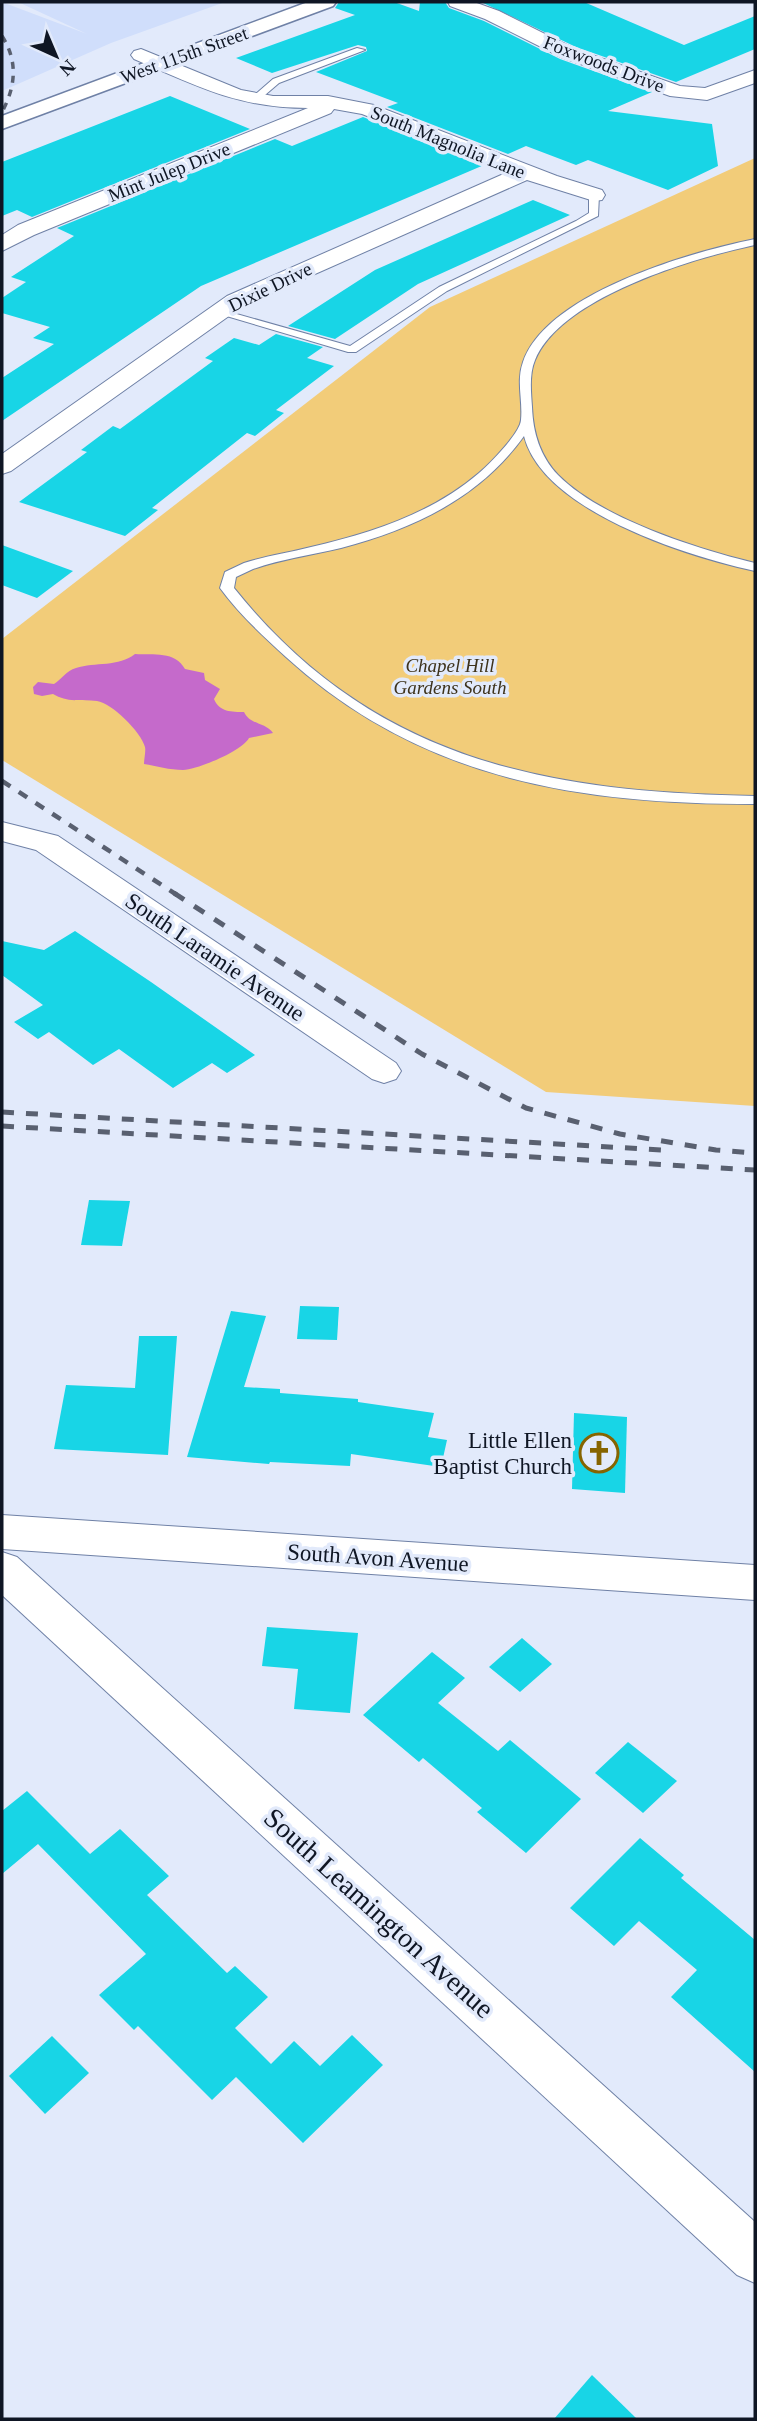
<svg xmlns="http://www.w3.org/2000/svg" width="757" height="2421" font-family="'Times New Roman',serif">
	<rect width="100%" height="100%" fill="#e2eafb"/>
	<!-- built -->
	<polygon fill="#d0defb" points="2,2 87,34 18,2 225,2 111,43 2,91"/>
	<!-- green -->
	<polygon fill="#f2cc79" points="755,158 755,1106 546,1092 2,760 2,639 430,307"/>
	<!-- water -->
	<path fill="#c56acb" d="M135,654C154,655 175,651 185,669L204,673L205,680L220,689L214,699C219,712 232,712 244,712C250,725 265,722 273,733L249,738C242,751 199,769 183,770C170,770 156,766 144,764C144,759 146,751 145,747C141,732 112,703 97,701C81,699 67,703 53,694L42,696L34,694L33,687L38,682L54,684C62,679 66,671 76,668C95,662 119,667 135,654Z"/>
	<!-- building -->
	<g fill="#18d5e6">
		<polygon points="339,2 394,2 419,11 420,2 445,2 449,8 484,21 560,59 652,92 608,111 712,124 718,166 668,190 588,160 576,165 526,146 508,154 387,107 398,103 316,72 367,51 366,47 358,45 272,73 236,58 355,15 335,8"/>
		<polygon points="481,2 584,2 684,45 755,16 755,49 676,82 576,47"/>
		<polygon points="170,96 250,129 32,217 17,210 2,216 2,162"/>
		<polygon points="363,117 484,165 201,286 2,421 2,378 54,344 33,338 50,327 2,313 2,298 26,282 11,277 74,236 57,228 275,139 292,146"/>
		<polygon points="533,200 570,215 418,284 335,339 288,326 375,270"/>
		<polygon points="276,334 323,347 307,358 334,366 276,410 284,413 255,436 247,433 152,508 158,510 125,536 19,502 87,452 81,450 113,426 120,429 213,361 205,358 234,338 259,345"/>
		<polygon points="2,545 73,571 37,598 2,585"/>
		<polygon points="75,931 151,982 255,1055 227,1073 212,1063 173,1088 119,1049 93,1065 49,1032 38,1039 14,1022 43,1005 2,975 2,941 44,950"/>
		<polygon points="89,1200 130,1201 122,1246 81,1245"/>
		<polygon points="300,1306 339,1307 337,1340 297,1339"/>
		<polygon points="231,1311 266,1316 244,1387 280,1389 280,1393 358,1399 358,1402 434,1413 428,1437 447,1440 441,1467 351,1454 350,1466 270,1462 269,1464 187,1457"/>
		<polygon points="139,1336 177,1336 168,1455 54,1449 66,1385 135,1388"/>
		<polygon points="574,1413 627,1417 625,1493 572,1489"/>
		<polygon points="267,1627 358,1633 350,1713 294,1709 298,1669 262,1666"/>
		<polygon points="522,1638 552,1664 520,1692 489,1667"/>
		<polygon points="432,1652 465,1678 438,1703 498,1751 510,1740 581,1799 526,1853 477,1812 482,1808 423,1758 419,1762 363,1715"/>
		<polygon points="628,1742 677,1781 643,1813 595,1773"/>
		<polygon points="27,1791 90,1854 120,1829 169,1876 147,1895 227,1973 235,1966 268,1997 235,2028 271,2064 294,2041 320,2066 352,2035 383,2065 303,2143 236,2077 212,2100 138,2026 134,2030 99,1995 146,1954 38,1844 2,1874 2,1811"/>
		<polygon points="640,1838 684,1875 681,1878 755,1940 755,2072 671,1997 697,1970 639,1921 614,1946 570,1908"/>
		<polygon points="52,2036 89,2073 45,2114 9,2076"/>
		<polygon points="592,2375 637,2419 554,2419"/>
	</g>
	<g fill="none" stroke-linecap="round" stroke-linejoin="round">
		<defs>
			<g id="service">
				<polygon points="357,48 365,50 279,83 258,101 250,99 273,79"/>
				<polygon points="594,192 599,195 598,216 447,291 356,352 348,352 213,312 219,309 350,346 439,287 576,221 589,213 589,195"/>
				<path d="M755,239V245C694,258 561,297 535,360C529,374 531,392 532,407C533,433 540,456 558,475C600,518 697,549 755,563V571C687,556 543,511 524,436C480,498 413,529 341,548C312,555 281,559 253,569L236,577L234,588C373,761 545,792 755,796V804C579,804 421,780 286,657C263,636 239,614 220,588L225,572L244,563C265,556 288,553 311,547C371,533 431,514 479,473C490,464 520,433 521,420C523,400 516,381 523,362C547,293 691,252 755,239Z"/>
			</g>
			<g id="minor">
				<polygon points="448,2 474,2 499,11 575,49 680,86 705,88 755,70 755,83 707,100 670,96 561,57 485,19 450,6"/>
				<path d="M141,49L241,90L273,96H328L374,105L557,176L602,190L605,195L602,200L594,201L527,180L243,306L11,471L2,474V454L227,296L508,172L362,114L334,109L331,113L34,235L2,251V235L18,225L308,108C237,108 198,86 134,59L131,55L134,51Z"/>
				<polygon points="2,822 58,836 396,1063 401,1071 396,1079 384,1083 372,1079 36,850 2,841"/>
				<polygon points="2,1515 755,1565 755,1600 2,1549"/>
				<polygon points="2,1552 17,1557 755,2222 755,2283 737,2275 2,1595"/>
			</g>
			<polygon id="tertiary" points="308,2 336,2 333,6 2,129 2,116"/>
		</defs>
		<!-- service casing -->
		<use href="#service" stroke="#6f81a6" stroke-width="2"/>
		<!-- minor casing -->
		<use href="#minor" stroke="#6f81a6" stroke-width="2"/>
		<!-- tertiary casing -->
		<use href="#tertiary" stroke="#6f81a6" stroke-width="3"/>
		<!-- service -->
		<use href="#service" fill="#fff" fill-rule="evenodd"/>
		<!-- minor -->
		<use href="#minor" fill="#fff" fill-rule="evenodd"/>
		<!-- tertiary -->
		<use href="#tertiary" fill="#fff" fill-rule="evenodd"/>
		<!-- rail-far2 -->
		<path stroke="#596070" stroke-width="3.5" stroke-dasharray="7 7" stroke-linecap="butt" d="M2,36C18,61 16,86 2,112"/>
		<!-- rail-far1 -->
		<polyline stroke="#596070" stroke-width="4.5" stroke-dasharray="10 10" stroke-linecap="butt" points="2,781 177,895"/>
		<!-- rail -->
		<g stroke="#596070" stroke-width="5" stroke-dasharray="12 12" stroke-linecap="butt">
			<polyline points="174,893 422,1054 526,1108 620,1134 716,1150 755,1153"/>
			<polyline points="2,1112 662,1150"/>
			<polyline points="2,1126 755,1170"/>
		</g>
	</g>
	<!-- icons -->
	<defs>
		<symbol id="church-ring" viewBox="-11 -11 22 22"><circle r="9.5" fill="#e2eafb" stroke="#866400" stroke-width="1.5"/><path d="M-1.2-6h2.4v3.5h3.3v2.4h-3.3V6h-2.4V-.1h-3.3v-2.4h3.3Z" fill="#866400"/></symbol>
	</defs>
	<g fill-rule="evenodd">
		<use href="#church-ring" x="577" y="1431" width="44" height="44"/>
	</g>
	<g text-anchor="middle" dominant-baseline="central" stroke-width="7" stroke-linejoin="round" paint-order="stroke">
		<!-- far-street labels -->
		<g font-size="19" fill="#0f1624" stroke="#e2eafb">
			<text transform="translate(184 55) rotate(-20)">West 115th Street</text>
			<text transform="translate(604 64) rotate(21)">Foxwoods Drive</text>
			<text transform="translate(448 142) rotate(22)">South Magnolia Lane</text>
			<text transform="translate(169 172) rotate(-22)">Mint Julep Drive</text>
			<text transform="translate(270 287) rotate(-26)">Dixie Drive</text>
		</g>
		<!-- far-park labels -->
		<g font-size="19" font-style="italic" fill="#3e331c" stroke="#e2eafb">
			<text x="450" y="665">Chapel Hill<tspan x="450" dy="22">Gardens South</tspan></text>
		</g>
		<!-- street labels -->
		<g font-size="23" fill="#0f1624" stroke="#e2eafb">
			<text transform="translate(215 957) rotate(34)">South Laramie Avenue</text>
			<text transform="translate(378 1558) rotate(4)">South Avon Avenue</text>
		</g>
		<!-- poi labels -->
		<g font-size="23" fill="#0f1624" stroke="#e2eafb" text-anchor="end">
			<text x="572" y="1440">Little Ellen<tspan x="572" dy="26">Baptist Church</tspan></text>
		</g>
		<!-- near-street labels -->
		<g font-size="28" fill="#0f1624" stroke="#e2eafb">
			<text transform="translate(379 1913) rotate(42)">South Leamington Avenue</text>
		</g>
	</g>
	<!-- border -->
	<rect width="757" height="2421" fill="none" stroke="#0f1624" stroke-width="7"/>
	<!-- north arrow -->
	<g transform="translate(56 56) rotate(136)" stroke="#e2eafb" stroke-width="5" paint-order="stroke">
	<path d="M0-5L12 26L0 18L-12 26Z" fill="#0f1624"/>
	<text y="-10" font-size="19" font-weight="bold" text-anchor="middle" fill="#0f1624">N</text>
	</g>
</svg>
